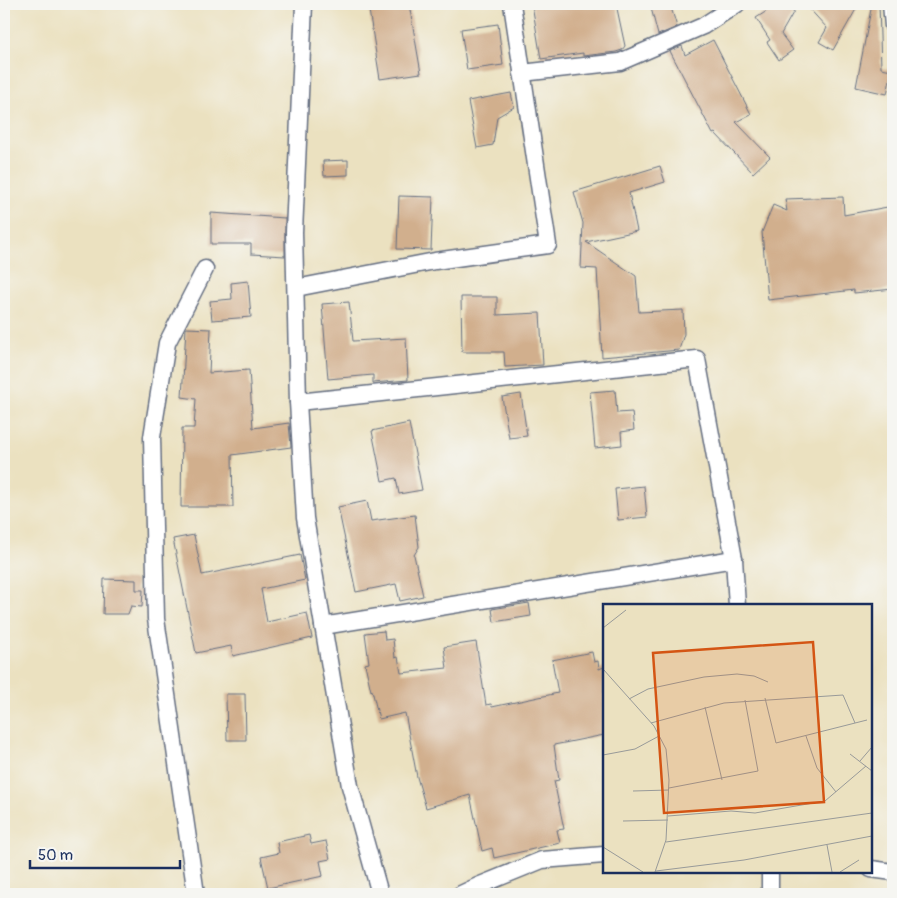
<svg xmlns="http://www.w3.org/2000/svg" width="897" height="898" font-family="Pangolin,sans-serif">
	<rect width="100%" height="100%" fill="#f6f6f2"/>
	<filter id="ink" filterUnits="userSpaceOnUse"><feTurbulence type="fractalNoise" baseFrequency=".02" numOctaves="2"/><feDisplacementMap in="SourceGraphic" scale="10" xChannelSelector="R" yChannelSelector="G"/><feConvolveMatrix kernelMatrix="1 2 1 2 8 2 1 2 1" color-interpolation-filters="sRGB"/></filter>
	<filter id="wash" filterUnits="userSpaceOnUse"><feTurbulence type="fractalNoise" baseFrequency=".0096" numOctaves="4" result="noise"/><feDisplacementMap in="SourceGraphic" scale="20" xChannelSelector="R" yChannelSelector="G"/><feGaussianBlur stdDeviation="1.12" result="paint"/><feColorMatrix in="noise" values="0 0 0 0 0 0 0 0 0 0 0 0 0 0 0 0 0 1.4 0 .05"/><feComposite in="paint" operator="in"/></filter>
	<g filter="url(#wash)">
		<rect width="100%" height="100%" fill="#ebe1c0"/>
		<g id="blocks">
			<!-- building -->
			<g fill="#d1af8d">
				<polygon points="368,4 409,4 421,73 380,79"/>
				<polygon points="532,4 616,4 625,46 622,50 616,52 583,56 583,53 541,59"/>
				<polygon points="650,4 670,4 677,27 658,35"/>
				<polygon points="778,4 798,4 781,34 793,50 779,60 767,42 770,40 756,18"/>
				<polygon points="805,4 859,4 833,50 819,42 827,28"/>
				<polygon points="872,4 879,4 881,68 892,70 887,94 856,87"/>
				<polygon points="498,24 503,65 467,70 461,29"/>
				<polygon points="713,40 751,114 736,122 770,157 753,173 715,133 713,134 670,51 682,46 685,55"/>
				<polygon points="511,93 514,107 497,117 493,145 477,148 468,101"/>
				<polygon points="348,160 348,175 324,176 323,161"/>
				<polygon points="660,166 665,182 629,193 637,231 586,242 636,276 639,312 683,310 684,334 679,350 602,357 597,269 581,268 583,223 574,192"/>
				<polygon points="399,196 433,197 431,250 397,249"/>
				<polygon points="843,197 844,215 893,206 893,289 854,293 854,290 768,300 762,232 773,205 787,211 785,199"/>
				<polygon points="211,213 285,218 285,256 251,254 251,244 211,244"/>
				<polygon points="248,281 251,317 212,320 210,301 232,299 231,283"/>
				<polygon points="461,297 497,297 497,315 540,313 543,365 505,367 504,352 462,352"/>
				<polygon points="349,302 353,341 406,338 408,380 373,383 373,375 328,379 322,304"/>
				<polygon points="186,328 211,329 209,373 249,370 253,428 289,423 291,447 232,455 233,507 181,507 182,428 194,428 196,399 182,397"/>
				<polygon points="615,390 617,413 632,412 634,430 621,432 622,445 595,448 590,392"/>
				<polygon points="521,394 527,436 509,438 502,397"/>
				<polygon points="409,423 422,490 399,494 396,478 382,481 372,431"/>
				<polygon points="644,486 647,517 618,520 615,489"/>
				<polygon points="367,501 371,521 415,515 419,547 414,555 423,596 400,601 396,584 356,592 338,507"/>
				<polygon points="194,535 202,575 300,555 305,580 261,589 267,622 307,613 312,638 233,656 231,646 196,653 173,539"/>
				<polygon points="104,579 136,580 136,590 143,590 142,607 131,606 128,614 103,614"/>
				<polygon points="529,603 531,616 494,622 492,609"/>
				<polygon points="384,631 385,640 393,639 395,658 398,657 401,673 447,668 444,647 476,642 486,705 491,704 492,707 558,693 552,660 592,652 594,662 598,661 599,669 604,667 604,735 554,745 559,780 554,781 564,829 557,830 560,843 494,858 492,848 482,851 470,795 426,808 417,777 405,713 379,719 372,690 371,691 365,664 369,663 365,633"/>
				<polygon points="226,694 245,694 246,740 227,740"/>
				<polygon points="309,835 311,844 326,841 330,859 320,861 323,876 268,888 261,857 279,853 277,842"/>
			</g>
		</g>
	</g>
	<g filter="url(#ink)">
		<use href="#blocks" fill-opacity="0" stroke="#646d80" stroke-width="1"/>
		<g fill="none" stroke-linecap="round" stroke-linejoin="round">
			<defs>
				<g id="street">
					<polyline points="304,4 294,232 298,402 305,518 350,786 380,894"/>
					<polyline points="891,4 893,26"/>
					<polyline points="522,73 620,62 703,26 737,4"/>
					<polyline points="296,288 435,261 548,245 512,4"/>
					<polyline points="298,402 697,359 734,559 737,606"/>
					<polyline points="323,626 734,559"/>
					<polyline points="871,869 893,872"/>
					<polyline points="196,894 156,619 152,437 167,343 205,269"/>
					<polyline points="461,894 478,886 542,860 604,855"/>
					<polyline points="770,894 770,872"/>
				</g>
			</defs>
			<!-- street casing -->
			<use href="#street" stroke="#646d80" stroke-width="19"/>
			<!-- street -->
			<use href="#street" stroke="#fff" stroke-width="16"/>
		</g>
	</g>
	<!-- overview -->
	<g transform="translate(603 604)">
		<rect width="269" height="269" fill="#ebe1c0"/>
		<path fill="none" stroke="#989a99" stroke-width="1" d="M0,24L23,6M0,65L51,122L63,145L66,176L63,236L52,268M162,94L173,139L264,116M26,95L45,85L101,73L134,70L151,72L165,78M102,103L119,176M48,119L121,99L240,91L252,119M203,132L214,164L233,188M247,150L269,167M0,151L32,145L56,132M257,157L269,143M66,184L155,167L142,96M30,187L66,186M65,212L128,207L152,209L222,197L263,162M20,217L65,216M63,238L269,209M224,241L229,268M0,243L40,268M53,267L141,256L269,232M237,268L256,256"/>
		<path fill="#d45514" fill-opacity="0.15" stroke="#d45514" stroke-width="2.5" d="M210,38L221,198L61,209L50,49Z"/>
		<rect width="269" height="269" fill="none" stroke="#1b2f5e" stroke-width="2.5"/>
	</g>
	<!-- margin -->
	<rect width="897" height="898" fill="none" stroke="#f6f6f2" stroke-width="20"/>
	<!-- scale -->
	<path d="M30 860v8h150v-8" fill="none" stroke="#1b2f5e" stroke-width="2.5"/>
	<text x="38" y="860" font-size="15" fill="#1b2f5e" stroke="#f6f6f2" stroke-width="4" paint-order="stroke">50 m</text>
</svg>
